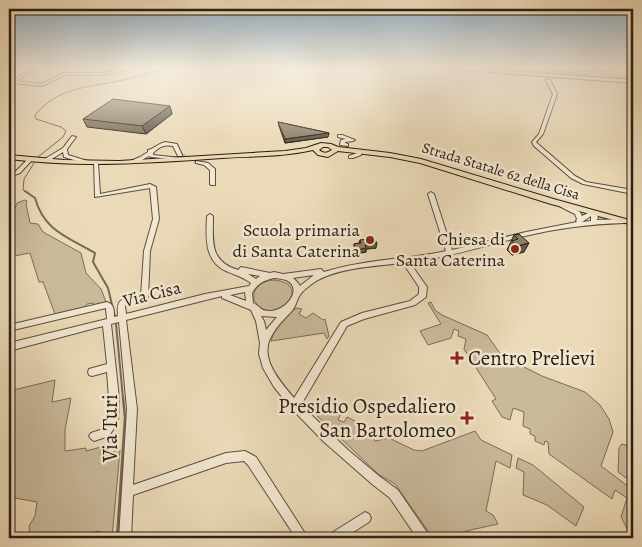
<svg xmlns="http://www.w3.org/2000/svg" width="642" height="547" font-family="Alegreya,serif">
	<rect width="100%" height="100%" fill="#ebdab8"/>
	<filter id="stains"><feTurbulence type="fractalNoise" baseFrequency=".004" numOctaves="4"/><feColorMatrix values="0 0 0 0 .2 0 0 0 0 .09 0 0 0 0 .02 0 0 0 .5 -.17"/></filter>
	<radialGradient id="worn" r=".72"><stop offset=".6" stop-color="#630" stop-opacity="0"/><stop offset="1" stop-color="#630" stop-opacity=".3"/></radialGradient>
	<!-- green -->
	<g fill="#caba9c" stroke="#7a6c58">
		<path d="M487,68H581L587,71L585,73C592,74 599,70 605,70C613,70 623,77 633,78V80Z"/>
		<polygon points="25,200 27,201 26,204 30,223 38,224 43,232 81,253 86,273 101,289 106,302 94,305 93,303 87,304 85,307 55,314 43,282 39,282 30,253 9,257 9,225 17,203"/>
		<path d="M274,280C317,284 272,331 254,300C252,287 262,281 274,280Z"/>
		<polygon points="431,302 435,310 442,315 487,335 502,356 542,376 585,392 600,405 609,419 613,432 601,466 633,490 633,538 632,538 621,517 627,498 615,490 612,499 549,454 548,442 545,441 544,445 535,441 535,436 530,434 530,429 523,426 524,412 513,408 510,420 502,417 492,401 496,399 464,349 466,339 458,336 459,331 454,329 451,338 428,345 420,331 441,324 428,303"/>
		<path d="M296,308L302,309L299,314L306,318L313,313L323,320L325,319L329,336L327,339L324,333L271,341C275,326 285,318 296,308Z"/>
		<polygon points="55,380 52,402 71,398 65,430 65,451 86,448 86,451 101,447 100,455 120,450 112,538 94,538 99,531 72,538 30,538 29,526 35,516 37,502 9,497 9,391"/>
		<polygon points="319,401 341,413 338,420 344,422 347,417 379,433 379,435 373,437 375,441 389,438 414,450 422,451 475,431 481,440 512,455 510,468 496,461 486,511 493,515 498,524 466,531 458,538 433,538 395,484 378,474 311,410"/>
		<polygon points="622,444 626,445 633,456 633,483 618,472 619,448"/>
		<polygon points="518,458 533,465 584,507 576,526 547,505 523,495 524,472 516,468"/>
	</g>
	<g fill="none" stroke-linecap="round" stroke-linejoin="round">
		<!-- stream-far2 -->
		<g stroke="#766956" stroke-width="1">
			<polyline points="583,68 594,71"/>
			<polyline points="597,72 629,79"/>
			<path d="M38,157L63,137L66,131L61,127L36,119L35,115C59,86 88,88 123,80C137,77 150,72 164,68"/>
			<polyline points="27,193 23,190 24,179 34,163"/>
		</g>
		<!-- stream-far1 -->
		<g stroke="#766956" stroke-width="2">
			<path d="M25,191L35,198C44,231 68,237 95,253L93,262L108,288L115,317"/>
			<polyline points="116,324 123,398"/>
		</g>
		<!-- stream -->
		<polyline stroke="#766956" stroke-width="2.5" points="117,538 125,418 123,397"/>
		<!-- minor-tunnel -->
		<polyline stroke="#c4b597" stroke-width="5" stroke-dasharray="5 2.5" stroke-linecap="butt" points="180,155 198,162"/>
		<defs>
			<g id="minor">
				<polygon points="32,68 36,68 16,81 41,84 64,73 103,73 130,68 136,68 103,75 65,75 42,86 13,83 11,84 9,83"/>
				<path d="M545,68C558,68 572,73 585,72C595,71 604,68 614,68L584,74L547,69L542,71V69Z"/>
				<polygon points="548,79 550,80 557,94 543,134 536,142 538,144 575,176 586,182 633,190 633,194 583,184 571,178 534,146 532,142 539,134 553,94 546,80"/>
				<polygon points="338,135 342,135 355,140 353,141 345,142 345,143 348,144 348,146 340,145 340,144 341,140 346,139 338,137"/>
				<polygon points="72,136 76,137 67,149 68,155 91,162 91,164 87,164 64,157 63,152 47,162 43,162 43,160 63,148"/>
				<path d="M165,142L177,144L182,155V156H178L173,146C164,144 159,147 153,153V155L180,158L182,159V160L151,157L149,156L140,161L130,163L128,162L140,157L148,152V150C154,149 157,144 165,142Z"/>
				<polygon points="358,150 362,151 361,155 353,158 349,158 349,156 357,153"/>
				<polygon points="28,159 32,160 20,173 9,177 9,174 16,171"/>
				<polygon points="196,161 208,163 215,169 215,185 211,185 210,184 210,170 204,165 196,163"/>
				<path d="M94,162L98,163L100,194L150,184L156,187L159,219L150,251L148,298L147,300L144,301L127,304L125,306L126,314L205,294L249,286L251,283C243,277 235,275 226,271C204,261 206,237 207,216L210,214L213,216C213,241 209,261 238,270L241,267L270,273L274,272L283,274L321,269L324,272C364,259 406,260 446,251L428,194L431,192L434,194L452,250L526,232L577,222L576,221L577,219L575,214L559,206V204L561,203L580,212L582,216L592,211L594,212L598,217L597,220L624,219L627,221L624,223C590,224 558,228 525,236C487,245 449,257 410,263L427,287L426,297L415,305L364,319L347,326L301,405L348,450L379,476L398,490L428,534L430,538H417L390,498L372,484L323,441L292,409L274,387L263,368L259,354L260,343L256,321L251,310L222,298V296L126,320L137,409L133,485L226,453L245,451L256,457L308,538H296L248,465L244,461L226,463L133,495L131,538H119L127,409L119,322L111,324L119,398L118,422L109,436L94,441L91,439L89,436L91,433L103,429L108,421L109,398L107,372L92,376L89,375L88,372L89,369L107,364L103,326L9,351V343L107,319L106,309V308L9,331V325L107,302C114,304 114,310 114,317L118,316C116,296 124,299 141,296L144,251L153,219L150,188L95,197ZM591,216V221L582,222ZM403,263L419,287V294L410,301L362,313L341,322L294,398C280,381 258,358 272,335C277,326 284,319 291,312C296,307 296,301 300,295C302,292 305,289 308,287C328,268 376,266 403,263ZM248,274L260,276L256,279ZM314,275L300,286L298,283L293,278ZM274,278C278,278 282,279 286,280C306,289 282,317 263,310C260,308 257,305 253,303L252,293C257,284 264,280 274,278ZM245,292L246,301L230,295ZM261,316L277,317L266,330L264,321Z"/>
				<polygon points="365,512 369,514 371,518 369,522 344,538 328,538 330,534"/>
			</g>
			<path id="major" d="M321,143L331,144L338,147L390,153L421,159L557,200L633,221V225L551,204L420,163L390,157L338,151L328,157L318,155L313,150C283,157 252,156 222,158C151,163 80,168 9,159V155L64,160L119,161L285,151L306,148ZM323,147H328L332,150C327,153 324,154 319,150Z"/>
			<polygon id="highway" points="449,68 468,68 633,80 633,83 451,69"/>
		</defs>
		<!-- minor casing -->
		<use href="#minor" stroke="#5a4e3e" stroke-width="2"/>
		<!-- major casing -->
		<use href="#major" stroke="#2a1f15" stroke-width="2"/>
		<!-- highway casing -->
		<use href="#highway" stroke="#2a1f15" stroke-width="2"/>
		<!-- minor -->
		<use href="#minor" fill="#f2e7d1" fill-rule="evenodd"/>
		<!-- major -->
		<use href="#major" fill="#ebdab8" fill-rule="evenodd"/>
		<!-- highway -->
		<use href="#highway" fill="#ebdab8" fill-rule="evenodd"/>
	</g>
	<!-- wall -->
	<g fill="#7a6e5b" stroke="#2a1f15">
		<polygon points="170,106 172,114 146,134 87,127 83,119"/>
		<polygon points="278,122 329,133 328,137 285,143 279,126"/>
		<polygon points="519,234 524,252 512,255 507,250 514,235"/>
		<polygon points="360,240 376,248 366,249 366,252 356,254 354,249 354,244 359,243"/>
	</g>
	<!-- shaded-wall -->
	<g fill="#635a4a" stroke="#2a1f15">
		<polygon points="170,106 172,114 146,134 142,126"/>
		<polygon points="329,133 328,137 285,143 285,139"/>
		<polygon points="377,243 376,248 366,249 366,252 356,254 357,250 365,245"/>
		<polygon points="529,243 524,252 512,255 517,246"/>
	</g>
	<!-- building -->
	<g fill="#8e806a" stroke="#2a1f15">
		<polygon points="113,99 170,106 142,126 83,119"/>
		<polygon points="278,122 329,133 285,139"/>
		<polygon points="519,234 529,243 517,246 512,241 518,239 514,235"/>
		<polygon points="374,238 377,243 365,245 366,248 357,250 354,244 361,243 360,240"/>
	</g>
	<!-- sky -->
	<linearGradient id="sky" x2="0" y2="1"><stop stop-color="#8faabf"/><stop offset="0.47" stop-color="#f6eedf"/><stop offset="1" stop-color="#f6eedf" stop-opacity="0"/></linearGradient>
	<rect width="642" height="144" fill="url(#sky)"/>
	<!-- markers -->
	<g fill="#8f2418" stroke="#f2e7d1" stroke-width="2">
		<circle cx="370" cy="240" r="5"/>
		<circle cx="515" cy="249" r="5"/>
		<path d="M454.5 350.5h5v5h5v5h-5v5h-5v-5h-5v-5h5z"/>
		<path d="M464.5 410.5h5v5h5v5h-5v5h-5v-5h-5v-5h5z"/>
	</g>
	<g text-anchor="middle" dominant-baseline="central" stroke-width="5" stroke-linejoin="round" paint-order="stroke">
		<!-- far-street labels -->
		<g font-size="15" fill="#2a1f15" stroke="#f2e7d1">
			<text transform="translate(501 171) rotate(17)">Strada Statale 62 della Cisa</text>
		</g>
		<!-- poi labels -->
		<g font-size="18" fill="#2a1f15" stroke="#f2e7d1" text-anchor="end">
			<text x="360" y="230">Scuola primaria<tspan x="360" dy="21">di Santa Caterina</tspan></text>
			<text x="505" y="239">Chiesa di<tspan x="505" dy="21">Santa Caterina</tspan></text>
		</g>
		<!-- street labels -->
		<g font-size="18" fill="#2a1f15" stroke="#f2e7d1">
			<text transform="translate(152 294) rotate(-14)">Via Cisa</text>
		</g>
		<!-- near-poi labels -->
		<g font-size="21" fill="#2a1f15" stroke="#f2e7d1" text-anchor="start">
			<text x="468" y="358">Centro Prelievi</text>
			<text x="456" y="406" text-anchor="end">Presidio Ospedaliero<tspan x="456" dy="24">San Bartolomeo</tspan></text>
		</g>
		<!-- near-street labels -->
		<g font-size="21" fill="#2a1f15" stroke="#f2e7d1">
			<text transform="translate(110 428) rotate(-90)">Via Turi</text>
		</g>
	</g>
	<!-- margin -->
	<rect width="642" height="547" fill="none" stroke="#ebdab8" stroke-width="30"/>
	<rect x="10" y="10" width="622" height="527" fill="none" stroke="#2a1f15" stroke-width="2.5"/>
	<rect x="15" y="15" width="612" height="517" fill="none" stroke="#2a1f15"/>
	<rect width="100%" height="100%" filter="url(#stains)"/>
	<rect width="100%" height="100%" fill="url(#worn)"/>
</svg>
